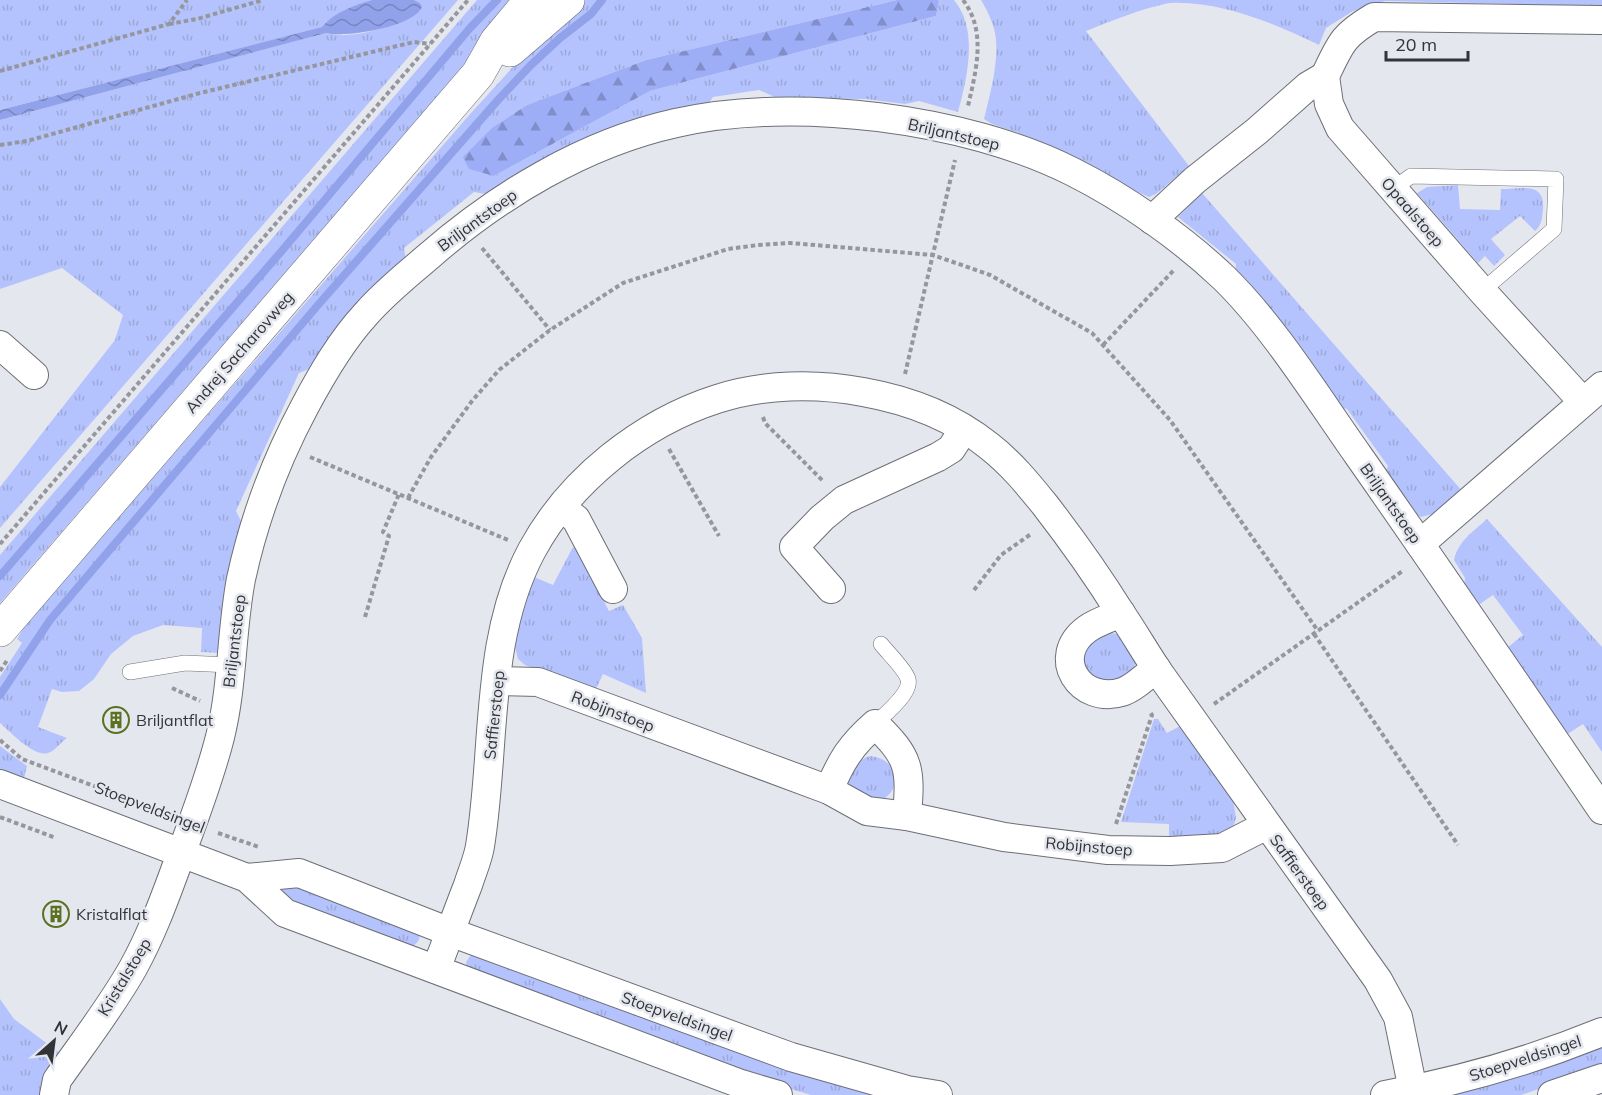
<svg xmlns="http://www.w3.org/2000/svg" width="1602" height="1095" font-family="Mulish,sans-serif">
	<defs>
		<pattern id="grass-tufts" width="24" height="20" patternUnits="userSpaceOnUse" patternTransform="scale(1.5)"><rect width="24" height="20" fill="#b4c3fd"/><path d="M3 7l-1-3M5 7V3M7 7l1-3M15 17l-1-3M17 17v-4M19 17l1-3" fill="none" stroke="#9ba8d9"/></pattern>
		<pattern id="forest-firs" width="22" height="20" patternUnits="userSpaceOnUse" patternTransform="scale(1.5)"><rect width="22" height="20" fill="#9daef7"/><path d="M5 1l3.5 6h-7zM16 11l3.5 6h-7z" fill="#818ec9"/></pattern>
		<pattern id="water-waves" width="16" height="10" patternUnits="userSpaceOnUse" patternTransform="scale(1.5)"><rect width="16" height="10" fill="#91a2ea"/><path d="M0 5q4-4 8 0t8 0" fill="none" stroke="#7785be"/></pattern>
	</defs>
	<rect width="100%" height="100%" fill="#e5e7ef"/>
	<!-- grass -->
	<g fill="url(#grass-tufts)">
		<polygon points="0,0 372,0 358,5 326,22 323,27 0,110"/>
		<path d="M414,0H458L0,528V487L115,340L123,315L62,268L0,289V120L326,33C353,40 390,27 415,15L420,3Z"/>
		<polygon points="477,0 521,0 0,603 0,555"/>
		<path d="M584,0H897L646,60L527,105L493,127L494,176L650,91L936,16L939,2L938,0H954C979,30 967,78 958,112L919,101L905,104L866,99L777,98L759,90L713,97L703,112L491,195L474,192L404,248L406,261L317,366L299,373L236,511L242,523L222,653L201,652L202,628L163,625L133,636L111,654L94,679L79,691L62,692L52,689L38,727L67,738C61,742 55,751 48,753C35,758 9,731 0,723V677L22,643L17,639L23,629L22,628L471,113L522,57L549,34Z"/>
		<path d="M981,0H1602V6L1385,1L1353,11L1326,28L1319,45C1276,24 1219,0 1169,3C1141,9 1113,20 1086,31L1189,166L1156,194L1149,197L1018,139L1019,133L992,124L984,119C990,94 998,66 996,40C995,26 988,12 981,0Z"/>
		<path d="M1458,185L1460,209L1500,210L1501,189C1522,189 1545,181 1543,209C1542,218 1542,225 1535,231L1520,216L1491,239L1505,255L1494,266L1485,256L1478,263L1417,193L1427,187Z"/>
		<polygon points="1202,193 1463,492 1437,513 1421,517 1405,508 1383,476 1388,466 1347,409 1335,407 1235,274 1236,264 1178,217"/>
		<path d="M1487,519L1602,647V752L1583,724L1566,735L1507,648L1523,635L1493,595L1477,606L1464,587L1465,578L1454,560C1458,541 1474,531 1487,519Z"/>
		<polygon points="573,547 576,548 609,611 623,605 642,638 646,693 603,674 595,691 525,665 518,659 514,643 534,577 553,585"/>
		<path d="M1110,633L1119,634L1136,655L1134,673L1120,686L1087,677C1081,645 1080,647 1110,633Z"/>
		<polygon points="1154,719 1158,719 1167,733 1182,725 1233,799 1236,818 1233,828 1227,835 1169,838 1169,824 1121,822"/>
		<polygon points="0,746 27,766 24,778 0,771"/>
		<path d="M870,756C899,759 905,790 878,802L849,785C848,771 856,760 870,756Z"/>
		<path d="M287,883L419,933C421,940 417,943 412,947L283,901L280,895Z"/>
		<polygon points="472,953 880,1095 811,1095 743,1075 467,968 466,962"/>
		<polygon points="0,999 14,1019 60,1053 42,1079 40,1095 0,1095"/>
		<polygon points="1602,1041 1602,1068 1521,1095 1439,1095"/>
	</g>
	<!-- forest -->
	<polygon fill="url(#forest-firs)" points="897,0 938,0 939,2 936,16 650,91 494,176 469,169 463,157 493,127 527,105 646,60"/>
	<!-- water -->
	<path fill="url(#water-waves)" d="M372,0H414L420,3L422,7C414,27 345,38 326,33L0,120V110L322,27C333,13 355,5 372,0Z"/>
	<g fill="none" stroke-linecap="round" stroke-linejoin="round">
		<!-- stream -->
		<g stroke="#91a2ea" stroke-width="8">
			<polyline points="0,576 280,253 470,28 497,0"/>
			<polyline points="0,695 50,620 318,305 498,100 530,66 560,38 591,14 602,0"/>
		</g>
		<defs>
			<g id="service">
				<polyline points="1393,189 1411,176 1556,179 1554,229 1482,291"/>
				<polyline points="130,672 185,663 231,665"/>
				<path d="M875,724C885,714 912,693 908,679C905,669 888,653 881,644"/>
			</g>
			<g id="minor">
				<path d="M1325,76C1341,43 1342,36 1374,17L1602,20"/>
				<polyline points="1152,220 1195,180 1257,131 1308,86 1325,76 1329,104 1340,128 1482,291 1583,402"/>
				<polyline points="0,345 34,375"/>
				<polyline points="562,508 576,519 613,589"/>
				<polyline points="1420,544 1602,386"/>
				<polyline points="831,589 794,547 822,518 844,500 938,457 951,449 964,429"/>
				<path d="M1121,613C1110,618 1097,622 1087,629C1049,657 1080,705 1122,692C1134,688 1146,676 1156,668"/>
				<polyline points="496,681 538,682 829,790 867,811 907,816 1004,837 1108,850 1170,851 1222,848 1267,825"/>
				<polyline points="0,784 247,878 285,913 741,1084 778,1095"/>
				<path d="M829,790C841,761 851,745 875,724C910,758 911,768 907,816"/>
				<polyline points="247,878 299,873 450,932 791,1057 907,1090 938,1095"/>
				<path d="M436,969C447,941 457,913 468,885C472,872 478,859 480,846C496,749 484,639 532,550C570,480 642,423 717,399C763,384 816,383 863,392C908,400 953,417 989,446C1011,463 1028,484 1045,505C1072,540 1097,575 1120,612C1134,632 1146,654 1160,674C1233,776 1305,878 1378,980L1398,1017L1414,1095"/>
				<path d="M54,1095L57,1080C83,1043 111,1007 133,968C153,932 167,892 181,854C195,816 210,777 220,737C233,685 231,631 241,579C254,519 276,460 305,406C322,374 341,341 366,314C384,293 408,274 429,256C499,195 585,143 676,123C793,96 967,118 1073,172C1125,198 1182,238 1224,278C1274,327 1317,397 1358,455C1440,572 1521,691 1602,810"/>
				<path d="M1385,1095C1460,1081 1531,1061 1602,1032"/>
				<polyline points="1552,1095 1602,1078"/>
			</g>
			<g id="tertiary">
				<polyline points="510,50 568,0"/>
				<polyline points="0,630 478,74 496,42 531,0"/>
			</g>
		</defs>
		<!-- service casing -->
		<use href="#service" stroke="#6d6f76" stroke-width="16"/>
		<!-- minor casing -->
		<use href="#minor" stroke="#6d6f76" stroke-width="30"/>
		<!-- tertiary casing -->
		<use href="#tertiary" stroke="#6d6f76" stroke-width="34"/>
		<!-- path -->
		<g stroke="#96979d" stroke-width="4" stroke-dasharray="4.5 3" stroke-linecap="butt">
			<path d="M963,0C987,31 976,71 968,106"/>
			<polyline points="169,24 197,19 263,0"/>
			<polyline points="0,71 169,24 187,0"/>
			<polyline points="0,145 27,141 200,93 414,42 430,44"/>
			<polyline points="482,248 550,330"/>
			<polyline points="1103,345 1174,270"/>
			<polyline points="905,374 955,160"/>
			<polyline points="763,417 765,423 823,481"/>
			<polyline points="669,449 719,536"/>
			<polyline points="310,457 508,540"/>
			<polyline points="408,498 431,457 472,401 499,370 550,330 623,283 728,249 758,245 790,243 933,255 990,275 1092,333 1170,420 1318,631"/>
			<polyline points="0,544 468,0"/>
			<polyline points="974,590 1001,555 1031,534"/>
			<polyline points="365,617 389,536 383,532 399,494"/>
			<polyline points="1314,634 1458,845"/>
			<polyline points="0,671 8,659"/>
			<polyline points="172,688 200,701"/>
			<polyline points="1214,704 1404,570"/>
			<polyline points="0,740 22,759 166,813"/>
			<polyline points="0,817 56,838"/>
			<polyline points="1116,824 1152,715 1150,712"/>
			<polyline points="218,833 259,847"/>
		</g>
		<!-- service -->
		<use href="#service" stroke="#fff" stroke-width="15"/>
		<!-- minor -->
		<use href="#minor" stroke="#fff" stroke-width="28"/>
		<!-- tertiary -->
		<use href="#tertiary" stroke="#fff" stroke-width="33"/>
	</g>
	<!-- icons -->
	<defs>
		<symbol id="building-ring" viewBox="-11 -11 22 22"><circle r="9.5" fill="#e5e7ef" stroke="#5b7121" stroke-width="1.5"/><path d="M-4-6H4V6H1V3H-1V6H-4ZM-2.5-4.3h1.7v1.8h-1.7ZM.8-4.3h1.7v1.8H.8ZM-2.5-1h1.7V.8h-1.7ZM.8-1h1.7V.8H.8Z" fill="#5b7121"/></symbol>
	</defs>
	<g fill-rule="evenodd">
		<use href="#building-ring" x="101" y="705" width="30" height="30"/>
		<use href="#building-ring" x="41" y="899" width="30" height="30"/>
	</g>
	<g text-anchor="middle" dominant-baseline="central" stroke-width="5" stroke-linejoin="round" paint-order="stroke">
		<!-- street labels -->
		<g font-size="16" fill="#333437" stroke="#e5e7ef">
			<text transform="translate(954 134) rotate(13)">Briljantstoep</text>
			<text transform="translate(1413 212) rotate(49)">Opaalstoep</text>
			<text transform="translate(477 220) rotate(-36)">Briljantstoep</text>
			<text transform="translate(239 352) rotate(-49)">Andrej Sacharovweg</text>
			<text transform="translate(1391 503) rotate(55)">Briljantstoep</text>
			<text transform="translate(234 641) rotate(-83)">Briljantstoep</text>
			<text transform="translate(613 711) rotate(21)">Robijnstoep</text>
			<text transform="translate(494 715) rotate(-84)">Saffierstoep</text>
			<text transform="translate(150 807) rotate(21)">Stoepveldsingel</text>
			<text transform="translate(1089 846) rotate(5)">Robijnstoep</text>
			<text transform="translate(1300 872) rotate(54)">Saffierstoep</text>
			<text transform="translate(124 977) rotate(-59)">Kristalstoep</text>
			<text transform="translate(677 1016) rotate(20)">Stoepveldsingel</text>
			<text transform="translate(1525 1058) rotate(-18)">Stoepveldsingel</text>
		</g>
		<!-- poi labels -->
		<g font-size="16" fill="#333437" stroke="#e5e7ef" text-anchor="start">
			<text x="136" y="720">Briljantflat</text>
			<text x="76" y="914">Kristalflat</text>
		</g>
	</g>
	<!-- north arrow -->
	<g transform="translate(54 1041) rotate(28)" stroke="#e5e7ef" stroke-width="4.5" paint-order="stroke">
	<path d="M0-4.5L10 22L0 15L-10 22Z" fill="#333437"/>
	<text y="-9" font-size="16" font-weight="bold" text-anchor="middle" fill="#333437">N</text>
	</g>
	<!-- scale -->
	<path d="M1386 51v9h82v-9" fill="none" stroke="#333437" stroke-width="3"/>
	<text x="1395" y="51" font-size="18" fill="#333437" stroke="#e5e7ef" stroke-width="4.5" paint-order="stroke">20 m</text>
</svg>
